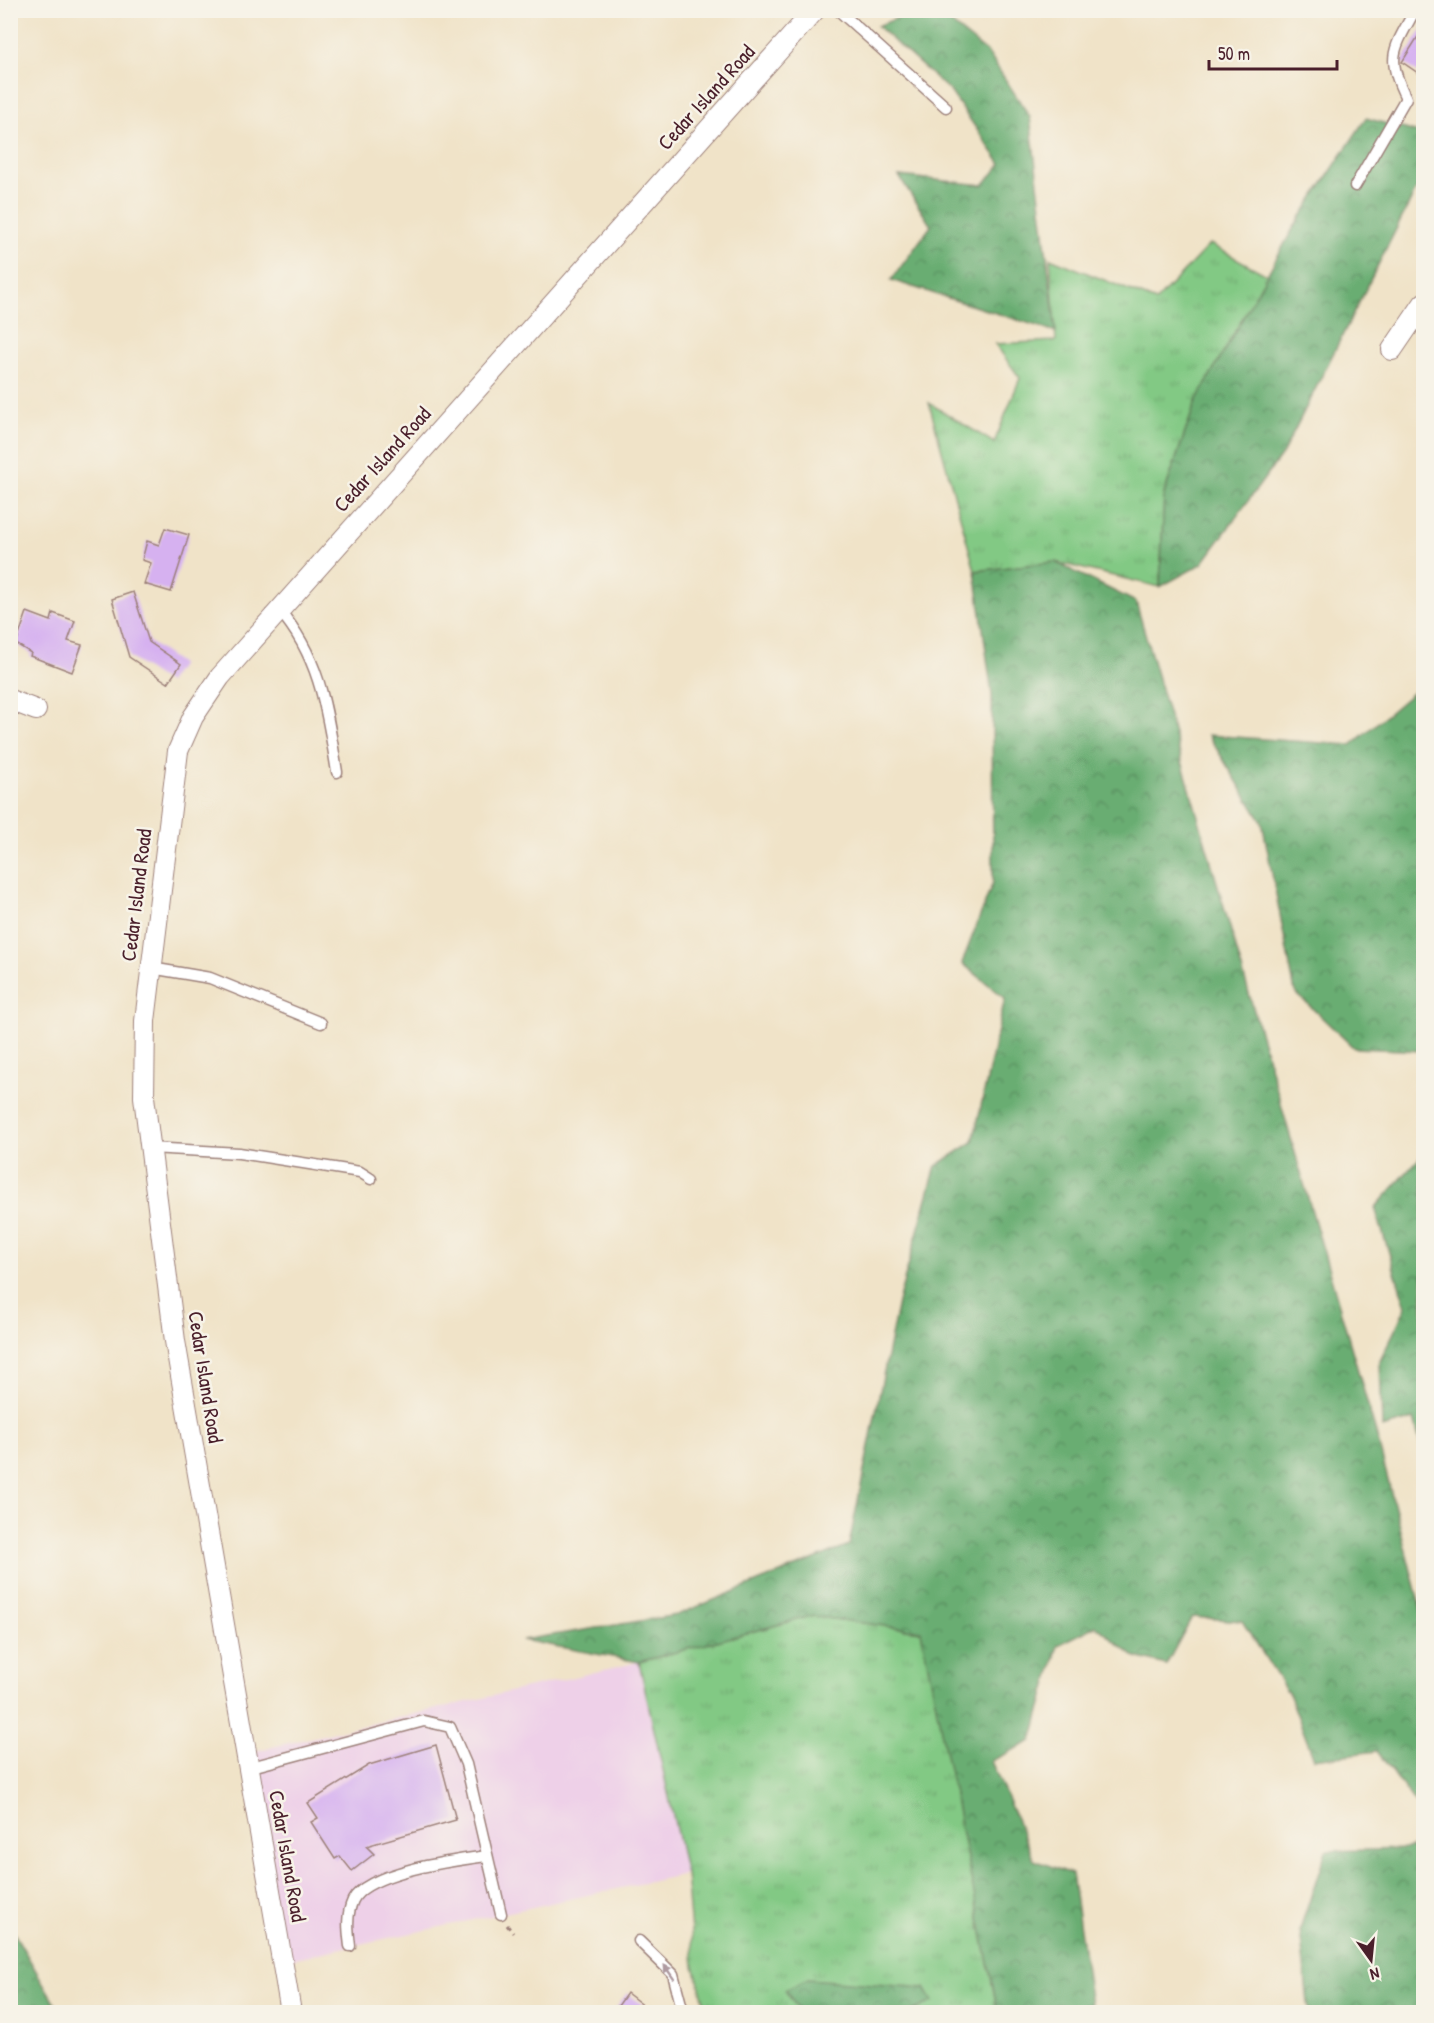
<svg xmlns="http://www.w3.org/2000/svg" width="1434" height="2023" font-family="'Patrick Hand',sans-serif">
	<defs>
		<pattern id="grass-tufts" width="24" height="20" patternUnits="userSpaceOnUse" patternTransform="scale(1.5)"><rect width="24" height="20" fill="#82c984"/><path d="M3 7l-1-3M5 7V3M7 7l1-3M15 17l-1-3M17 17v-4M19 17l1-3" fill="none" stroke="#72ac72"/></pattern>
		<pattern id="forest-crowns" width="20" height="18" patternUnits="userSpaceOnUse" patternTransform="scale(1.5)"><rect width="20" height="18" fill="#69ad72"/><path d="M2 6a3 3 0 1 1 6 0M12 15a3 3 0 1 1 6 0" fill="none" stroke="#588c5e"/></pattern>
	</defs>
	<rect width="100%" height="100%" fill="#f7f3e8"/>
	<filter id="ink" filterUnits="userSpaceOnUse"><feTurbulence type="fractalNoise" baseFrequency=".0167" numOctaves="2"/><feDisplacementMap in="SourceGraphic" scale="12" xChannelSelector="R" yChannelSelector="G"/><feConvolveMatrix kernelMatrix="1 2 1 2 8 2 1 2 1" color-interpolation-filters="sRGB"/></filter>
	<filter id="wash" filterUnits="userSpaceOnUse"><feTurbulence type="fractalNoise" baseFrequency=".008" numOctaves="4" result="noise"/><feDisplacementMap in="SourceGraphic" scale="24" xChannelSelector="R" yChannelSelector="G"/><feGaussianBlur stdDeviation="1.35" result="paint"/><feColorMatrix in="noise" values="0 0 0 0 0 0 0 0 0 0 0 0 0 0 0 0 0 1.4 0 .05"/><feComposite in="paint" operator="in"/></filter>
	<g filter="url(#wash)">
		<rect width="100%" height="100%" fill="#f0e3c8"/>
		<!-- built -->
		<polygon fill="#eed0e8" points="639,1662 686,1874 282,1961 246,1753"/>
		<!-- grass -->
		<g fill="url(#grass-tufts)" stroke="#667458" stroke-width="1.5">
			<polygon points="1210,244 1267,275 1196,401 1164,494 1160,587 1055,562 975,571 929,403 994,443 1020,378 995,344 1056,341 1050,258 1156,301"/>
			<polygon points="811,1615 922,1631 998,2012 707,2012 694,1966 686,1874 639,1662"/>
		</g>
		<!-- forest -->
		<g fill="url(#forest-crowns)" stroke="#5a664e" stroke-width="1.5">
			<polygon points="915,11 936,11 988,53 1030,117 1056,332 891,280 931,226 899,176 983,185 1001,164 950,91 877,26"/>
			<polygon points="1366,118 1423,134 1423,176 1283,453 1202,564 1160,587 1164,494 1196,401 1294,227"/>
			<polygon points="1055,562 1136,602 1376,1433 1423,1618 1424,1815 1377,1751 1314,1759 1290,1696 1242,1621 1192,1617 1166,1665 1133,1656 1096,1626 1058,1645 1032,1741 991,1761 1034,1860 1072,1874 1092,2012 998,2012 921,1631 811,1616 639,1662 522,1640 677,1615 849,1545 898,1302 936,1166 973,1142 1005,998 962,963 993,882 992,695 975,571"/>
			<polygon points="1423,684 1423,1051 1354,1048 1295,992 1262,822 1208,735 1351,745"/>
			<polygon points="1423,1154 1423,1455 1414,1419 1382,1428 1380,1361 1406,1307 1375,1208"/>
			<polygon points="1423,1844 1423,2012 1309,2012 1300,1929 1326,1851 1407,1849"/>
			<polygon points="11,1928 60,2012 11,2012"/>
			<polygon points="808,1979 925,1988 933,2002 910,2012 800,2012 785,1990"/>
		</g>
		<g id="blocks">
			<!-- building -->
			<g fill="#d6b1f0">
				<polygon points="1424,27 1424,77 1402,62"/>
				<polygon points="165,528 189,535 171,592 144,584 151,563 142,560 147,541 159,545"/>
				<polygon points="133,592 149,642 181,664 168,683 129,657 112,599"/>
				<polygon points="27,612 51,621 53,613 75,621 68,641 82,645 72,672 30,656 31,653 16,644"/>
				<polygon points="436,1745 456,1820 366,1846 374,1854 352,1871 340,1856 335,1859 311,1822 318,1818 308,1803 369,1765"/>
				<polygon points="627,1993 653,2013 613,2013"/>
			</g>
		</g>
	</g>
	<g filter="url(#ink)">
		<use href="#blocks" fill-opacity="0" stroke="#9d817a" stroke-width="1.5"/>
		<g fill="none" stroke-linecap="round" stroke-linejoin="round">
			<defs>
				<g id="service">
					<polyline points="838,10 946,107"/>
					<path d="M1355,186L1406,98C1385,57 1394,49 1415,10"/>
					<path d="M279,610C321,658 327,712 337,772"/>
					<polyline points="151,968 210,978 321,1023"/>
					<polyline points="150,1148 239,1153 360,1172 371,1179"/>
					<polyline points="248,1768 424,1721 450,1727 466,1764 501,1914"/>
					<polyline points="639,1941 673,1974 683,2012"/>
					<path d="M350,1946C348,1930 346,1915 353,1900C368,1871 457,1860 487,1856"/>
				</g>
				<g id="minor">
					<polyline points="1392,350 1424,303"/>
					<polyline points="10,700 36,710"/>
					<polyline points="291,2012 175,1341 144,1097 145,1021 178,751 193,717 220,677 815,10"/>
				</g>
			</defs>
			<!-- service casing -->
			<use href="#service" stroke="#9d817a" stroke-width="13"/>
			<!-- minor casing -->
			<use href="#minor" stroke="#9d817a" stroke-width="22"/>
			<!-- path -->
			<polyline stroke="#9d817a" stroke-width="3" stroke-dasharray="4.5 4.5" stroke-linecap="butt" points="507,1925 513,1933"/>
			<!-- service -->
			<use href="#service" stroke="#fff" stroke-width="10"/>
			<!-- minor -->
			<use href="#minor" stroke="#fff" stroke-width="20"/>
		</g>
		<!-- one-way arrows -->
		<defs><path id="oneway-solid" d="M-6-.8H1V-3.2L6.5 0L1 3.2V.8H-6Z" transform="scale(1.5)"/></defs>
		<use fill="#ae9aa0" href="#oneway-solid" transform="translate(669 1972) rotate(-125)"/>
	</g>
	<g text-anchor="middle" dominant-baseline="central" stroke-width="5" stroke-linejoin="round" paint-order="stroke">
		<!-- street labels -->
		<g font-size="21" fill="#4a1f2b" stroke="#f7f3e8">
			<text transform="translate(706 97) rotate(-48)">Cedar Island Road</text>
			<text transform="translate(382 459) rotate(-48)">Cedar Island Road</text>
			<text transform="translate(136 895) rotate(-83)">Cedar Island Road</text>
			<text transform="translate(206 1377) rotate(81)">Cedar Island Road</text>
			<text transform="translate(288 1856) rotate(80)">Cedar Island Road</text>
		</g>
	</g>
	<!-- margin -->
	<rect width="1434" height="2023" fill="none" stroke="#f7f3e8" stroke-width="36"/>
	<!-- north arrow -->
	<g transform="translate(1371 1960) rotate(165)" stroke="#f7f3e8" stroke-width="4.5" paint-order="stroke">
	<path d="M0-4.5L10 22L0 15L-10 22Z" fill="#4a1f2b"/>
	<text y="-9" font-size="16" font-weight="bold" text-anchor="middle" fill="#4a1f2b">N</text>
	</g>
	<!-- scale -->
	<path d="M1209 60v9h128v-9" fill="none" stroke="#4a1f2b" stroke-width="3"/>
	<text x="1218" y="60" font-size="18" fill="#4a1f2b" stroke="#f7f3e8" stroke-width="4.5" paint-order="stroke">50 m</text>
</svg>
